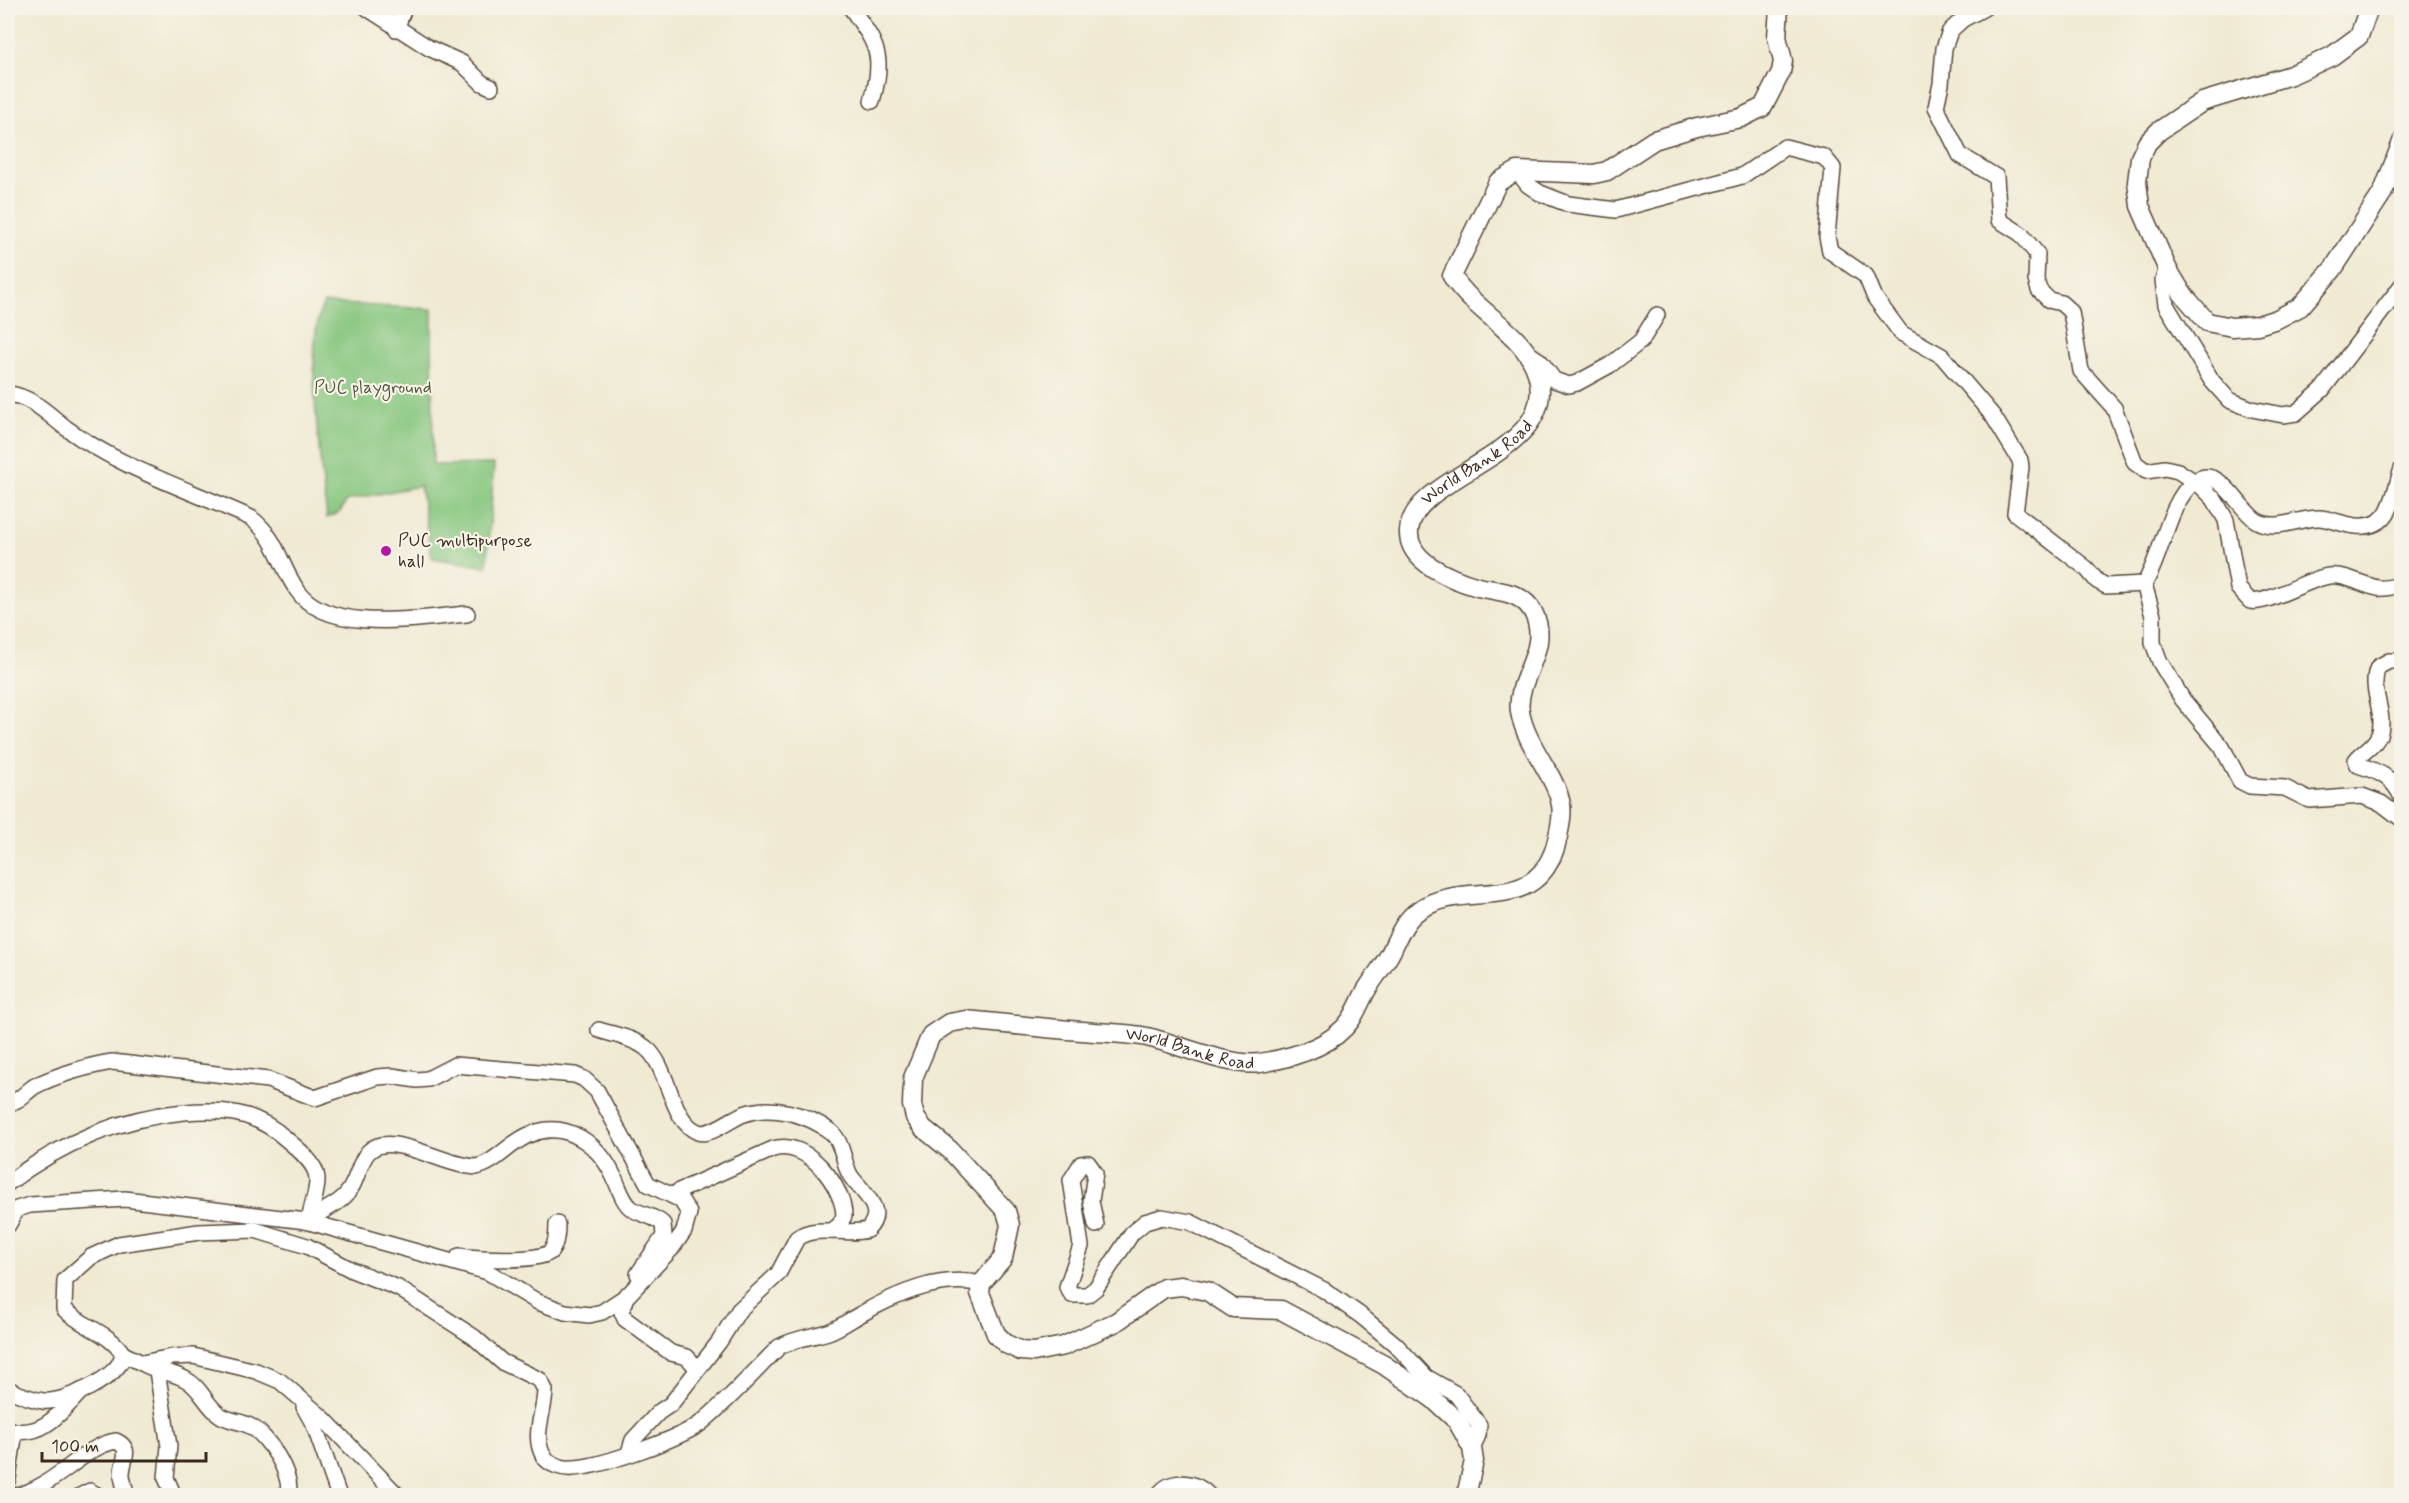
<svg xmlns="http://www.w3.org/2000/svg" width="2409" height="1503" font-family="Mynerve,sans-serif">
	<rect width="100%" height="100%" fill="#f7f3e8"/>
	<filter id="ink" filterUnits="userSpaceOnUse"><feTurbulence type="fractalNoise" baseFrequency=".0167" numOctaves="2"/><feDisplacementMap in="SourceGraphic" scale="12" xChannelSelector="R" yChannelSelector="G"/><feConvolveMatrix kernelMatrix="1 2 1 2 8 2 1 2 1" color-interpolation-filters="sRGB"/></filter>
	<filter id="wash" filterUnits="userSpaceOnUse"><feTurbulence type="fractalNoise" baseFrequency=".008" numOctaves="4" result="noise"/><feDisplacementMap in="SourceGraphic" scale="24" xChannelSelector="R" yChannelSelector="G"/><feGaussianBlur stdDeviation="1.35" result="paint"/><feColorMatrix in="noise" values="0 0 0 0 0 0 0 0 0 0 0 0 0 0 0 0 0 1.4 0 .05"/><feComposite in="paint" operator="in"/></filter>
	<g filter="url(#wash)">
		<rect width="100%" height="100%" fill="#f0ead3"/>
		<!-- green -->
		<path fill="#84c57d" stroke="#60784e" stroke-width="1.5" d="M324,303L432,309L433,465L494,464L487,567L432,558L420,486L347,500L340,512L327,518C322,470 302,342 324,303Z"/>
	</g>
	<g filter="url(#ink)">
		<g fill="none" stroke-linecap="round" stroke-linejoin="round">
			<defs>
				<g id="minor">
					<polyline points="367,8 429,48 462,63 482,83 491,87"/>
					<path d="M851,8C877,45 885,55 872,101"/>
					<path d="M1984,8L1963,19L1950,31L1944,48L1941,84L1936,107L1960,155L1996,177L1999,220L2021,234L2037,254L2036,280L2039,290L2049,300L2061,303L2071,312L2081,371L2114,408L2135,463L2146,471L2165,468L2178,471L2201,486L2214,499L2226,520L2238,588L2250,601C2268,605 2306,579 2329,576C2347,574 2361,585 2378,588C2386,589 2394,586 2402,585"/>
					<polyline points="396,29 404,8"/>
					<path d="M1517,171L1528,185L1540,193L1568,204L1616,210L1742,176L1785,147L1824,157L1833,168L1827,237L1830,251L1866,276L1875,298L1901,333L1942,356L1993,416L2020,460L2021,467L2015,513L2086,568L2097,581L2106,586L2144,584C2162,557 2168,502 2194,482C2219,462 2239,510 2257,521C2277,532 2300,517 2320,518C2332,519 2344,525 2356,526C2393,529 2392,497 2402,469"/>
					<polyline points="2167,268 2163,280 2166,305 2212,381 2229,400 2252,409 2283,415 2296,413 2322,390 2402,285"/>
					<polyline points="1528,353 1540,361 1554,380 1569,385 1577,383 1610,365 1641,341 1657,315"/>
					<path d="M8,394C31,396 48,414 66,428C122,469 188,489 251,518C278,539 279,564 297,590C327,635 421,618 467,614"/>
					<polyline points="2144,584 2153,616 2153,643 2160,662 2183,700 2222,747 2240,781 2250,786 2285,788 2309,800 2362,796 2381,803 2402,819"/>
					<path d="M2402,661H2389L2378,667C2368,689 2387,713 2379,735C2374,747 2363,751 2356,760L2358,765C2377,771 2394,777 2402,798"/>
					<path d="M599,1030C614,1035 634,1038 646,1048C669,1066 670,1121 698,1132C710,1137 732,1118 744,1114C771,1104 808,1114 831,1132C842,1141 843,1160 849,1173C852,1180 859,1185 863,1191C874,1204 881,1216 867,1230C845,1236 817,1224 797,1238L778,1274L739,1310L719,1342L671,1404L659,1412L633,1440L629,1453"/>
					<path d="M8,1103C20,1102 25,1092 35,1086C54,1076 91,1065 112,1062L268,1080L315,1098L377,1077L392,1076L417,1080L428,1079L455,1065L575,1075L584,1079L597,1091L648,1184L681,1200L689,1213L684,1231L672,1248L628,1295L602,1312L589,1315L565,1312L538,1302L488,1272L306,1221L125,1199L30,1205L17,1209L8,1225"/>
					<path d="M8,1183C61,1143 118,1118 184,1112C224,1109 255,1111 286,1139C297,1148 316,1163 317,1178C318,1191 311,1205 310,1218"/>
					<path d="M673,1196L679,1191L773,1149C807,1138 844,1187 844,1216L839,1226L830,1231"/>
					<path d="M306,1221C319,1212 333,1208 345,1196C364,1177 355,1140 395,1145C423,1149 448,1165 476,1167C495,1164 511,1141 531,1134C567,1120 598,1144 613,1175C618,1184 622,1201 631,1208C640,1215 654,1215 663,1224L664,1236L638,1274"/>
					<polyline points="1096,1225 1091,1201 1095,1173 1088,1163 1081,1164 1071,1180 1081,1246 1067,1287 1072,1295 1087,1295 1096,1288 1132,1233 1145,1222 1162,1217 1190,1222 1324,1290 1360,1315 1395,1344 1426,1377 1456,1394 1479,1425 1478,1435 1472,1448"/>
					<path d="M459,1256C474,1258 542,1263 551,1251C556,1245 557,1232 557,1224"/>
					<polyline points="626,1295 622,1312 625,1319 671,1353 687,1357 697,1368"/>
					<polyline points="123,1354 142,1363 172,1357 193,1356 256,1371 280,1381 323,1418 398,1496"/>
					<path d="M142,1363C156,1372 171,1371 185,1379C201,1387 206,1406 220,1415C229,1421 241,1421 250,1426C268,1435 294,1476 288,1496"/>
					<polyline points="157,1371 169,1446 166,1478 174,1496"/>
					<path d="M8,1389C18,1394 31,1399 43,1401C62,1404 122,1377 123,1354C109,1332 82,1327 64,1309L65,1280L91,1257L119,1244L199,1232L255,1230L307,1246L352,1270L398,1288L474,1337L502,1362L540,1380L545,1390C545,1412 531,1436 544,1457C550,1465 563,1469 572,1468C598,1468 681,1438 701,1423C727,1402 755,1371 779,1347C795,1338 812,1337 828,1332C840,1328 850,1320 861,1314C896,1294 941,1274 981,1284"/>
					<polyline points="304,1407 314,1425 339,1496"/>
					<path d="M8,1429C40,1440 61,1413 81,1391"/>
					<polyline points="8,1479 15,1431"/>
					<path d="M15,1496C54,1488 85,1445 116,1441C134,1449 121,1461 122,1476C123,1482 125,1489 127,1496"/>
					<polyline points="80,1496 90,1491 99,1496"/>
					<path d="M1158,1496C1170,1477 1196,1481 1209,1496"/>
				</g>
				<g id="major">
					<polyline points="2369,8 2359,36 2332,56 2291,75 2202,102 2159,131 2147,143 2140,158 2137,182 2140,206 2167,268 2182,293 2207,322 2232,327 2258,325 2277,319 2300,307 2333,269 2383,192 2402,142"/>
					<path id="s1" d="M1466,1496L1474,1461L1472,1448L1457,1421L1432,1398L1384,1365L1281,1310L1233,1308L1207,1291L1181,1286L1164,1288L1116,1322L1064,1346L1034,1352L1021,1351L1006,1344L996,1334L980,1293L981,1284L1003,1258L1010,1225L1006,1211L950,1150L923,1128L915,1117L912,1105L913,1078L931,1035L949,1023L966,1020C1005,1024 1043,1028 1082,1031C1103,1033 1126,1033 1147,1037C1179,1044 1227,1067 1260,1063C1291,1058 1331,1047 1350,1021C1357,1011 1361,999 1367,989C1375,976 1384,965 1391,952C1398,937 1405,919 1419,910C1467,878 1532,917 1555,848C1558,837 1563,815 1561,805C1557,777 1526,746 1520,712C1515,678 1551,650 1534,614C1523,591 1500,592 1478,587C1454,580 1407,563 1409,531C1412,473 1563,455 1537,373C1524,332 1475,313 1452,276L1498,182L1517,171L1594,174L1607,171L1654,140L1697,127L1741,118L1763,107L1781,72L1783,61L1777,37L1779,8"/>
				</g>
			</defs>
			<!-- minor casing -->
			<use href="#minor" stroke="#564739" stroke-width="18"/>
			<!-- major casing -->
			<use href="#major" stroke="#564739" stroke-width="21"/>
			<!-- minor -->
			<use href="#minor" stroke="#fff" stroke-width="15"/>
			<!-- major -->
			<use href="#major" stroke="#fff" stroke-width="18"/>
		</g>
	</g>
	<!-- markers -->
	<circle fill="#b5179e" stroke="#f7f3e8" stroke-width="2" cx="386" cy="551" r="6"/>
	<g text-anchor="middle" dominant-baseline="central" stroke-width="4.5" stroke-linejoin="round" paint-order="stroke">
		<!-- park labels -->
		<g font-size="18" fill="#51583a" stroke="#f7f3e8">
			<text x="373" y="388">PUC playground</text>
		</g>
		<!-- street labels -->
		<g font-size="18" fill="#3b2a1e" stroke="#f7f3e8">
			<text stroke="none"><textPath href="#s1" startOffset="2192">World Bank Road</textPath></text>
			<text stroke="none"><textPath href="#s1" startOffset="1220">World Bank Road</textPath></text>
		</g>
		<!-- poi labels -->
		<g font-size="18" fill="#3b2a1e" stroke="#f7f3e8" text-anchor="start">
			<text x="398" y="541">PUC multipurpose<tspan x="398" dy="21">hall</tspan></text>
		</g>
	</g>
	<!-- margin -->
	<rect width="2409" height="1503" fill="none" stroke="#f7f3e8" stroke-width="30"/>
	<!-- scale -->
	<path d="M42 1452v9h164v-9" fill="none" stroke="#3b2a1e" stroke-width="3"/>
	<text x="51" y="1452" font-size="18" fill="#3b2a1e" stroke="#f7f3e8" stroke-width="4.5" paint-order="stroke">100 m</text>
</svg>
